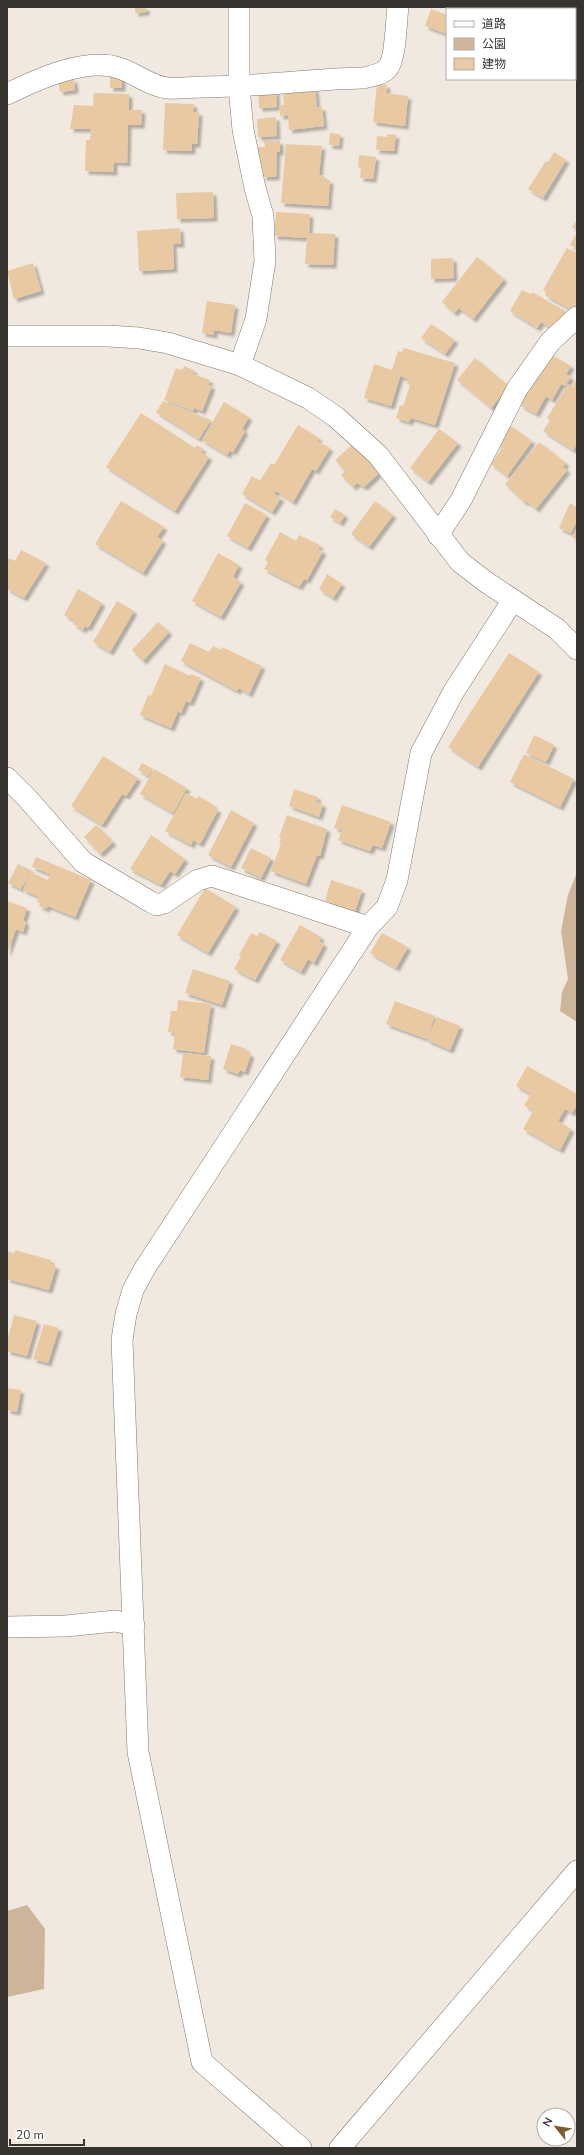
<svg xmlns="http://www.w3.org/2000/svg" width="584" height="2155" font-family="'Nunito Sans','Noto Sans JP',sans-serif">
	<defs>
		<filter id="shadow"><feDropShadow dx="3.5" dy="3.5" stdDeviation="1" flood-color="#0004"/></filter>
	</defs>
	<rect width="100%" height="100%" fill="#f1e9df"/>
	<!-- green -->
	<g fill="#ccb598">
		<polygon points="577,872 577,1022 560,1011 562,992 568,979 561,931 568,895"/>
		<polygon points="27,1905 45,1929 44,1989 7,1997 7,1911"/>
	</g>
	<!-- building -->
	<g fill="#e8c9a1" filter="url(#shadow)">
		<polygon points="135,7 146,7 146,12 135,13"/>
		<polygon points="498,7 539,7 538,9 497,9"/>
		<polygon points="431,9 447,15 447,34 425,26"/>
		<rect x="575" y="12" width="2" height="26"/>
		<polygon points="122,76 122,88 110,88 110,77"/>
		<polygon points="74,79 75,90 60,92 58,81"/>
		<polygon points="377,84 387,85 386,93 408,96 405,126 373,122"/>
		<polygon points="315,88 317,107 322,107 324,126 289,130 288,115 280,116 279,105 284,105 283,92"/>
		<polygon points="276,91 277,107 259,108 258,92"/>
		<polygon points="94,93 129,94 129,110 142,110 141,125 128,125 127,163 114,162 114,172 85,171 86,140 90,140 91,129 70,129 74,105 93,106"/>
		<polygon points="165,103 194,104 193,112 199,112 197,144 192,144 192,151 163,150"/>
		<polygon points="276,117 277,136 258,137 257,119"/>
		<polygon points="330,133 340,134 339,146 329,145"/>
		<polygon points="387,134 396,135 394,151 376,150 377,136 387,137"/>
		<polygon points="264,141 280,141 280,152 277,152 276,177 263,177 263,168 260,168 260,160 258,160 258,147 265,147"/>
		<polygon points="286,144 322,146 319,175 324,176 324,180 330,180 328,206 281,203"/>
		<polygon points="554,152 566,160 543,198 528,189 546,161 548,162"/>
		<polygon points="359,155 376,157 373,179 360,178 361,168 358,167"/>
		<polygon points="213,192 214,218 177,219 176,193"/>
		<polygon points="276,212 310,214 309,233 335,234 333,265 305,264 307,238 274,236"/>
		<polygon points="577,220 577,231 572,227"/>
		<polygon points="180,228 181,244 173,244 174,269 139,271 137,231"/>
		<polygon points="575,235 577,236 577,249 570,245"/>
		<polygon points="567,248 577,253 577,308 575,312 545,295 546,292 543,290"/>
		<polygon points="477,257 504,279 473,319 459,308 454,313 442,302"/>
		<polygon points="453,258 454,278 431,279 431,259"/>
		<polygon points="33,263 41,291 14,299 7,271"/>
		<polygon points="522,290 531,294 532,292 565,311 554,330 541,322 537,328 510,311"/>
		<polygon points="207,301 235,305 231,333 214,330 214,335 202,333"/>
		<polygon points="431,324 455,340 445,354 421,338"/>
		<polygon points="404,348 455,363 435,425 411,418 409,422 396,418 400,405 403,406 410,385 407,384 408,379 400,376 391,406 364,398 374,364 392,370 398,351 402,352"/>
		<polygon points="550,354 571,366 566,374 571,377 565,386 561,384 552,400 546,396 536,414 520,405"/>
		<polygon points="475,358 509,386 491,408 457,380"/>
		<polygon points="184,366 194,370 193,374 210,380 208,385 212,386 202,411 194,408 193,411 164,400 176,368 182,370"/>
		<polygon points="577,379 577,444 573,450 543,431 550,420 547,418 568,384 572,387"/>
		<polygon points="163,401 211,420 199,439 156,412"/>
		<polygon points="224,402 249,417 242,429 245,431 233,452 230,450 227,455 202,440"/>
		<polygon points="141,413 195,448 197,445 203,449 201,452 209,457 175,511 106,467"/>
		<polygon points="298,425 319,438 317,441 330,448 316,471 312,469 293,502 276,491 274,494 281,498 272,512 242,494 252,476 260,481 271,463 274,465"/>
		<polygon points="511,426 532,441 507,476 491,464 502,448 497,446"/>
		<polygon points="439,429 458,443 428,482 410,468"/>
		<polygon points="539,442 566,463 563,467 567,470 536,509 526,501 525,503 505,484"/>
		<polygon points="353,444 376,469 375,470 378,474 364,487 357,483 353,487 341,475 345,471 335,460"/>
		<polygon points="121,501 164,527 157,537 163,541 143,573 95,544"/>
		<polygon points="375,501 393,515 369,547 351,534"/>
		<polygon points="245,503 267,515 248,548 227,536"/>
		<polygon points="570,503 577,507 577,520 571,533 559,528"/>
		<polygon points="335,509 345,515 340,523 330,517"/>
		<polygon points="577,529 577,540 572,537"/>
		<polygon points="280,532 296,541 299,535 320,545 318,549 323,551 307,580 304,579 299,587 264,569 268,562 265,560"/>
		<polygon points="21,550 46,563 24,598 7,589 7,562 9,558 15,561"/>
		<polygon points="218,553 239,565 233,577 241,582 221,617 192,601"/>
		<polygon points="327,574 342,584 333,598 319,589"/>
		<polygon points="78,589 102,603 88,628 85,626 83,630 73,624 75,621 64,615"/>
		<polygon points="117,601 134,611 110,652 93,642"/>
		<polygon points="158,622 169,632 143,661 132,650"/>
		<polygon points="190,643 209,652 213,646 221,650 222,647 262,666 249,694 239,688 237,691 181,661"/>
		<polygon points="509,653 539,672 478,767 448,747"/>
		<polygon points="165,664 190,676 191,674 201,678 190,703 186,701 181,713 178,711 171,728 140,715 148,695 151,696"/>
		<polygon points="534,735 554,745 546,762 526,753"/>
		<polygon points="524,754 574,779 560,807 510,782"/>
		<polygon points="103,756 138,778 126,796 122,794 102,825 71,806"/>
		<polygon points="142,763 153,769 148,776 138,770"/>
		<polygon points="154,769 187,788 173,813 140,794"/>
		<polygon points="294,789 318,797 316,802 323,804 319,817 289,806"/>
		<polygon points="186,793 197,799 198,796 214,805 213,807 218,810 200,844 193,840 191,845 165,831"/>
		<polygon points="342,805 391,822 382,848 373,845 370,851 338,840 342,830 334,828"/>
		<polygon points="231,810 254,823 231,867 208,855"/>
		<polygon points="287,815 327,829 320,856 317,855 306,884 271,871 281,844 279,843 281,838 279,837"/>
		<polygon points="96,825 113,842 100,854 84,837"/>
		<polygon points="151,835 185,859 175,874 170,871 161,885 130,869"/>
		<polygon points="251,848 271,858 261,878 241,868"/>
		<polygon points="36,857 91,880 75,917 48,906 46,909 39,906 40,903 37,902 39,897 23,890 30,872 48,880 50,874 32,867"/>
		<polygon points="18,864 31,870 21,889 8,883"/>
		<polygon points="331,880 362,890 355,911 325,901"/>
		<polygon points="205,888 236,907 208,953 177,935"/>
		<polygon points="7,901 27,908 23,921 26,922 23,932 16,929 7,954"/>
		<polygon points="300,925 321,937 319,941 324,944 314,963 308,959 301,972 280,960"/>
		<polygon points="260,932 277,941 255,980 234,969 241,956 239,955 251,933 257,936"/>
		<polygon points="382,933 408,947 396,968 370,953"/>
		<polygon points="193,969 230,981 222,1005 185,993"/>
		<polygon points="178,1000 211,1004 204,1053 173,1049 175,1033 168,1032 171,1011 177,1011"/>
		<polygon points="395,1001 435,1016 427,1039 386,1024"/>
		<polygon points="437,1017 460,1026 450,1050 427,1040"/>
		<polygon points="231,1044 247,1049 246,1052 251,1054 245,1072 240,1070 238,1074 223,1069"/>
		<polygon points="183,1053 211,1056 208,1080 180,1077"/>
		<polygon points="527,1066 577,1094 577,1105 572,1113 565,1109 558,1121 571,1129 560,1150 523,1129 533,1111 524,1105 531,1094 516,1086"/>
		<polygon points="15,1250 51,1260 50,1264 56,1266 49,1290 7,1279 7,1251 14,1253"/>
		<polygon points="14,1315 37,1321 27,1356 7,1351 7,1341"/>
		<polygon points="44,1324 59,1328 48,1363 33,1359"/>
		<polygon points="7,1388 21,1390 17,1412 7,1410"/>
	</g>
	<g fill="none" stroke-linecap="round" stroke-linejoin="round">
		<defs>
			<g id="minor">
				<polyline points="239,7 239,87 243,130 255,188 263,216 265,261 256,319 240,365"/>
				<path d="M7,94C38,79 86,57 119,68C135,73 150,86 167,88C178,89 191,87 203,87C257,87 310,79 363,78C371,76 381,75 387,69C396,60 396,21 398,7"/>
				<polyline points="7,336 108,336 139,338 168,343 240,365 308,398 336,417 378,455 460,562 486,582 557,629 577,649"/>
				<polyline points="438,535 461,500 517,389 550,342 577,317"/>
				<polyline points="7,778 28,799 83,862 151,902 157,905 164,903 198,880 212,876 368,927"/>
				<polyline points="7,1627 66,1626 115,1621 134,1625"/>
				<polyline points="301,2148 202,2062 138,1752 122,1340 126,1314 133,1290 145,1268 368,927 387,907 397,880 421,753 454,691 513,600"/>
				<polyline points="340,2148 577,1871"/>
			</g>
		</defs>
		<!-- minor casing -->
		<use href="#minor" stroke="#807970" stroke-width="22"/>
		<!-- minor -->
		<use href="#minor" stroke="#fff" stroke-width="21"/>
	</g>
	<!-- border -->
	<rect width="584" height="2155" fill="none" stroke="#373430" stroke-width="16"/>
	<!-- legend -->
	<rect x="446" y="8" width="130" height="72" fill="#ffffff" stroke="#afaeac"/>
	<rect x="454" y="21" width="20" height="6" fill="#ffffff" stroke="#afaeac"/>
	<text x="482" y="28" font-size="12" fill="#373430">道路</text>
	<rect x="454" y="38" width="20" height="12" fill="#ccb598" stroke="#afaeac"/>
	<text x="482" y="48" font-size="12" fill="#373430">公園</text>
	<rect x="454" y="58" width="20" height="12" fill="#e8c9a1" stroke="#afaeac"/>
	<text x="482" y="68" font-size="12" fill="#373430">建物</text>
	<!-- north arrow -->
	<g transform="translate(556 2127) rotate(300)"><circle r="19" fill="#ffffff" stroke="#afaeac"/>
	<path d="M0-3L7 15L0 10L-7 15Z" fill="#7c5d32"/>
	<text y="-6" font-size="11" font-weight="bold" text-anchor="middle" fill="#373430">N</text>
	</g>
	<!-- scale -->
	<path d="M10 2139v6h74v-6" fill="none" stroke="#373430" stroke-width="2"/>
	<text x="16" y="2139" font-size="12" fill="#373430" stroke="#ffffff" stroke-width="3" paint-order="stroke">20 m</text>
</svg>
